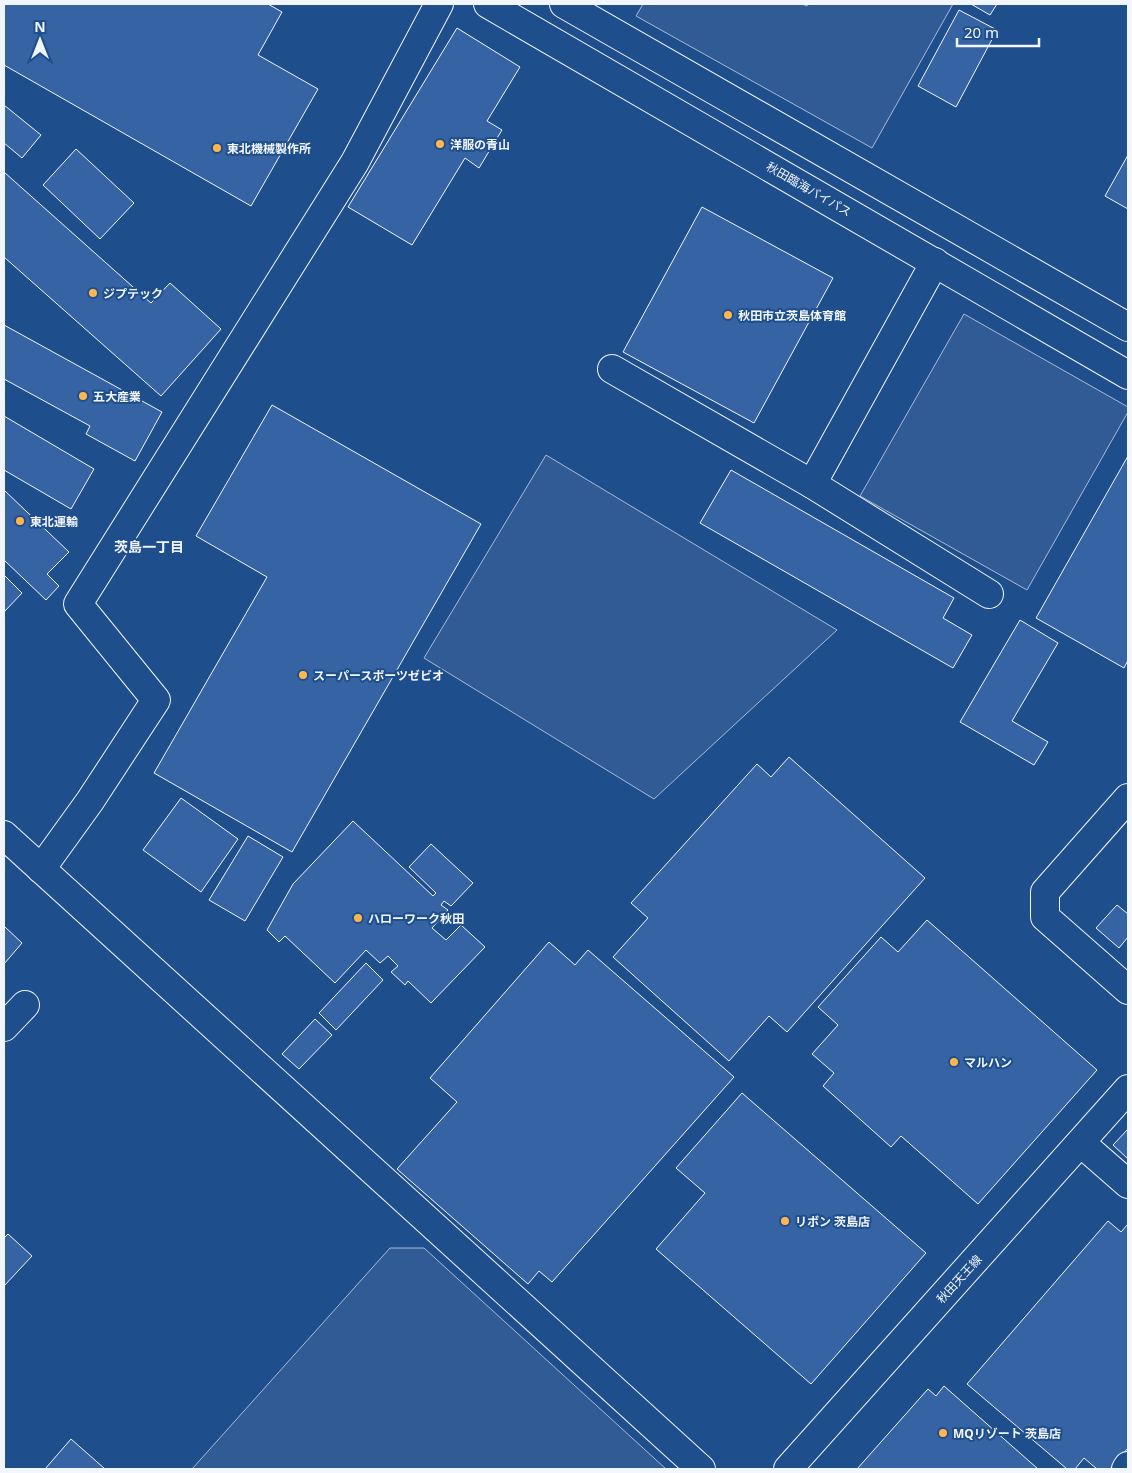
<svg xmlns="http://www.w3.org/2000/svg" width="1132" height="1473" font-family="'Noto Sans','Noto Sans JP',sans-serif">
	<rect width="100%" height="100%" fill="#1f4e8c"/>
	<!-- built -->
	<g fill="#305b95" stroke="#a8bbd7">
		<polygon points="643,4 802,4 807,6 808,4 953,4 872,148 636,16"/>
		<polygon points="964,314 1128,407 1128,412 1027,590 860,496"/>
		<polygon points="546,455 837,630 654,799 424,658"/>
		<polygon points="390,1248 424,1248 666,1469 192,1469"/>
	</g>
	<!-- building -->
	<g fill="#3563a3" stroke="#f2f6ff">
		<polygon points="4,4 268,4 282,12 258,55 318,89 251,206 4,65"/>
		<polygon points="971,4 997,4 990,15"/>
		<polygon points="959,10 997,30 956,107 918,86"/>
		<polygon points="457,28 520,67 487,121 502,130 479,168 465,158 412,245 348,207"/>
		<polygon points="4,105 41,135 22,158 4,143"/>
		<polygon points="76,149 134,203 100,239 43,185"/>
		<polygon points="1128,155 1128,209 1105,196"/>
		<polygon points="4,172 151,303 170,283 221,329 161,396 4,257"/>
		<polygon points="702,207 833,278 754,423 623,352"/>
		<polygon points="4,325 162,412 135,461 86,434 90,426 4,379"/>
		<polygon points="272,405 481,524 292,852 154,773 267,577 196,536"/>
		<polygon points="4,416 94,469 71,509 4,470"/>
		<polygon points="1128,456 1128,660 1124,668 1036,618"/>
		<polygon points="731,470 954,598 943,618 972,635 953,668 700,523"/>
		<polygon points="4,490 69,552 47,574 59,586 46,600 4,560"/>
		<polygon points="4,575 22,593 4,612"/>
		<polygon points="1020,620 1058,643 1012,721 1048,742 1034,765 960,722"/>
		<polygon points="789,757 925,878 787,1032 769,1016 729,1061 613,957 648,918 631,903 757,764 771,777"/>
		<polygon points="181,798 238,839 201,892 143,850"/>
		<polygon points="353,821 433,896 436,893 409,867 431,844 473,883 451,906 444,901 441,905 448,910 432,928 446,940 461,925 485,947 431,1003 408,981 405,985 391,972 398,966 388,956 380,963 366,950 335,983 285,936 279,942 267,930 293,884"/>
		<polygon points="248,836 283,857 245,921 209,900"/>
		<polygon points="1117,905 1128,914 1128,937 1119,948 1096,928"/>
		<polygon points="927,920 1097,1070 978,1204 901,1136 891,1147 823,1086 834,1073 812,1054 838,1025 818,1007 881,937 898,952"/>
		<polygon points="4,926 22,943 4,964"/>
		<polygon points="549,942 575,965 588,950 734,1077 552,1282 539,1271 528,1284 397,1169 457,1102 430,1078"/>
		<polygon points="366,963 383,980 336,1030 319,1013"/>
		<polygon points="315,1019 332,1035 299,1069 282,1054"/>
		<polygon points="742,1093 926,1253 811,1384 656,1249 705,1193 676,1168"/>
		<polygon points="1128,1129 1128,1159 1113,1145"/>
		<polygon points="1108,1221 1121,1232 1128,1224 1128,1448 1110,1469 1097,1469 1084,1458 1075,1469 1067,1469 967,1384"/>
		<polygon points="8,1234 32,1256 4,1286 4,1238"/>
		<polygon points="944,1386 1038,1469 857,1469 928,1389 936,1396"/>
		<polygon points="71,1439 105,1469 45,1469"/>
	</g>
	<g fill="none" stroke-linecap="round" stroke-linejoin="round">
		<defs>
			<g id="minor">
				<polyline points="935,262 812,484 989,594"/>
				<polyline points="612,369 812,484"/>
				<polyline points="1128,798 1045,892 1045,917 1128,990"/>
				<polyline points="4,835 701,1469"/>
				<polyline points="41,869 90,801 156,700 78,604 355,162 439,4"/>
				<polyline points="4,1027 25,1005"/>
				<polyline points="1081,1143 1128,1184"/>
				<polyline points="1126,1469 1128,1466"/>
			</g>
			<polyline id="major" points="788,1469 1128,1089"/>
			<g id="highway">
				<polyline points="488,4 1128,375"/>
				<polyline points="564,4 1128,327"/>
			</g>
		</defs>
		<!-- minor casing -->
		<use href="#minor" stroke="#f2f6ff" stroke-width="30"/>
		<!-- major casing -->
		<use href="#major" stroke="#f2f6ff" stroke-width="30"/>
		<!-- highway casing -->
		<use href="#highway" stroke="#f2f6ff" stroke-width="30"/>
		<!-- minor -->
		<use href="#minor" stroke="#1f4e8c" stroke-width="28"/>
		<!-- major -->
		<use href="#major" stroke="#1f4e8c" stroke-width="28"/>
		<!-- highway -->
		<use href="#highway" stroke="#1f4e8c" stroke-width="28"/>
	</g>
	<!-- markers -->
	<g fill="#ffb74d" stroke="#1f4e8c" stroke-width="2">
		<circle cx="440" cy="144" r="5"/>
		<circle cx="217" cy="148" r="5"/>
		<circle cx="93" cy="293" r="5"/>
		<circle cx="728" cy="315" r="5"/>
		<circle cx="83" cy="396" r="5"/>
		<circle cx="20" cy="521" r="5"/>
		<circle cx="303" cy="675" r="5"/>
		<circle cx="358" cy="918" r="5"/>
		<circle cx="954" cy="1062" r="5"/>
		<circle cx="785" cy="1221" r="5"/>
		<circle cx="943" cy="1433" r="5"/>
	</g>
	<g text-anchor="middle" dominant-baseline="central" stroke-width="4" stroke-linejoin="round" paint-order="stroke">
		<!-- poi labels -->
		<g font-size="12" font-weight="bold" fill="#f2f6ff" stroke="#1f4e8c" text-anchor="start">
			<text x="450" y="144">洋服の青山</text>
			<text x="227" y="148">東北機械製作所</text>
			<text x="103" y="293">ジプテック</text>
			<text x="738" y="315">秋田市立茨島体育館</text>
			<text x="93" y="396">五大産業</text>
			<text x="30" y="521">東北運輸</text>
			<text x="313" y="675">スーパースポーツゼビオ</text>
			<text x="368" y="918">ハローワーク秋田</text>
			<text x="964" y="1062">マルハン</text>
			<text x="795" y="1221">リボン 茨島店</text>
			<text x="953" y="1433">MQリゾート 茨島店</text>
		</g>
		<!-- street labels -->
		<g font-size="12" fill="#f2f6ff" stroke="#1f4e8c">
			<text transform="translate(809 189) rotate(30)">秋田臨海バイパス</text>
			<text transform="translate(959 1279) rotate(-48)">秋田天王線</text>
		</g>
		<!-- neighbourhood labels -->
		<g font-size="14" font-weight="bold" fill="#f2f6ff" stroke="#1f4e8c">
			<text x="149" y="546">茨島一丁目</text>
		</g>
	</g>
	<!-- border -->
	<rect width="1132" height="1473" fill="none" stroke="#f2f6ff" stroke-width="10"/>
	<!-- north arrow -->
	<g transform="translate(40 40)" stroke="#1f4e8c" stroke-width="4" paint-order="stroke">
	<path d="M0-4L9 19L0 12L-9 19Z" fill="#f2f6ff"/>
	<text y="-8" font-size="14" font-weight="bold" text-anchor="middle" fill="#f2f6ff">N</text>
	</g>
	<!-- scale -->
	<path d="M957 38v8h82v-8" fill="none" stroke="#f2f6ff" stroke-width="2.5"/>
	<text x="964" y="38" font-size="15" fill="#f2f6ff" stroke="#1f4e8c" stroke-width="4" paint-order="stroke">20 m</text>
</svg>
